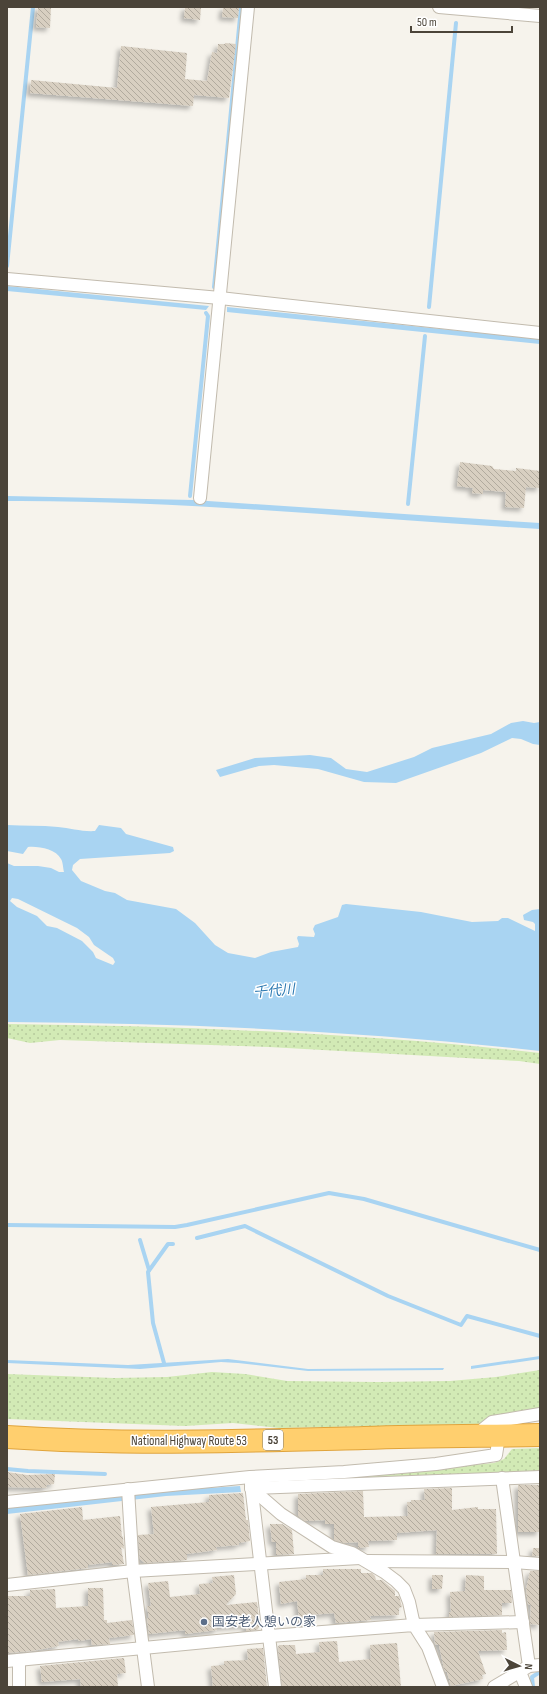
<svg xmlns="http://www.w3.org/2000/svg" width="547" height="1694" font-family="'Sofia Sans Condensed','Noto Sans JP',sans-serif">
	<defs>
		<pattern id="grass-dots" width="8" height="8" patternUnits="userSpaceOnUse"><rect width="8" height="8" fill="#d2eab5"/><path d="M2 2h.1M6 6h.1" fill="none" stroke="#b6ca9c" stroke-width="1.8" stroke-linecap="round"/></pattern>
		<pattern id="building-back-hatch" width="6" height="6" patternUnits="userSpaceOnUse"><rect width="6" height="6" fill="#d8cfc1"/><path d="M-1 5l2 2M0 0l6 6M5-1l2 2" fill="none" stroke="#b1aa9e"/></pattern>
		<filter id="shadow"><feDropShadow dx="-3.5" dy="3.5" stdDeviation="2" flood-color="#0004"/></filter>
	</defs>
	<rect width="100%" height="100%" fill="#f6f3ec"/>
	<!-- grass -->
	<g fill="url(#grass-dots)">
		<path d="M7,1024C185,1026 363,1033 540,1053V1064L519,1061L269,1047L60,1040L30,1043L7,1038Z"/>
		<polygon points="540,1370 540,1411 481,1424 279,1428 233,1423 185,1426 7,1419 7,1374 114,1378 167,1377 212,1372 245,1374 287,1381 378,1382 450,1381 496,1377"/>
		<polygon points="540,1448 540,1472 308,1480 494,1463 504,1459 512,1449"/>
	</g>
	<!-- water -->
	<g fill="#a9d4f2" fill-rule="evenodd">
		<polygon points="7,286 209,306 206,310 7,291"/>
		<polygon points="227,307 540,339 540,344 227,312"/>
		<path d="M7,496L193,500L540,523V529C362,519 185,500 7,501Z"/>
		<polygon points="523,721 534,723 540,722 540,745 533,744 521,739 512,738 481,753 396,783 364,782 318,769 274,765 259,766 220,777 216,770 255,758 310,755 331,758 346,769 367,772 414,757 432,748 491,734 511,723"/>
		<path d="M7,825C24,826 41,825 58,827C70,828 83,832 95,831L99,825L121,828L126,834L173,847L174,851L170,853L80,859L73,865L72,870L81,881L105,891L115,893L127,900L176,909L195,923L215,945L228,953L255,958L271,952L298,947L299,944L297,938L298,936L314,937L315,934L313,929L315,925L338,917L342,905L346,904L421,912L472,922L498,921L502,918H508L535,931V924L533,922L524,920L523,915L532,910L540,909V1051C363,1031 185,1023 7,1022V863L14,866H38L51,868L59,872H64C63,868 63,862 61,859C56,849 38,846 28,847L23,854L7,851ZM12,898L18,899L77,928L89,937L94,945L113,958L115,962L113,965L96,958L93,952L82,941L57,928L47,926L37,916L17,907L10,901Z"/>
		<polygon points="540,1356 540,1359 471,1369 471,1366"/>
		<polygon points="228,1359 308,1369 444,1368 443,1370 308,1371 238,1363 221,1362 140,1369 7,1363 7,1360 128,1365"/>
		<polygon points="240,1486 241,1492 166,1496 7,1514 7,1508 158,1491"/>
	</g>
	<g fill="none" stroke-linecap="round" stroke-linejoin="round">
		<!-- stream -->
		<g stroke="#a9d4f2" stroke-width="4">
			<polyline points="7,266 33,7"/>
			<polyline points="214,287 241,7"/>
			<polyline points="429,307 456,23"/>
			<polyline points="190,496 208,316 206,313"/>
			<polyline points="408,504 425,336"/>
			<polyline points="7,1225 175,1227 187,1225 329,1193 364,1199 540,1250"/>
			<polyline points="197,1238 245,1226 388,1296 461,1325 467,1316 540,1336"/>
			<polyline points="140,1240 149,1270"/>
			<polyline points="164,1363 153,1323 148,1272 168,1244 173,1244"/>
			<polyline points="7,1469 28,1471 105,1474"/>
			<polyline points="533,1687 532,1677 540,1672"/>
		</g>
	</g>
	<!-- building -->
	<g fill="url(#building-back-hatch)" filter="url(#shadow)">
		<polygon points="38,7 51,7 50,28 36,27"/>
		<polygon points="185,7 201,7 200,20 184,18"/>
		<polygon points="223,7 239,7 238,18 222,17"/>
		<polygon points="225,43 236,44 229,98 194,95 193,106 30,93 31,80 117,88 121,46 187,53 185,79 207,81 212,52 217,53 218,44 225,44"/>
		<polygon points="460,462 492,466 494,469 516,471 516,468 540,471 540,488 526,487 524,508 505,507 506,492 483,490 483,494 472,493 473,488 457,486"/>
		<polygon points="7,1472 27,1475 55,1474 54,1484 47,1485 46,1488 7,1487"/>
		<rect x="518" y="1485" width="22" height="47"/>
		<polygon points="452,1488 452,1510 478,1507 478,1509 496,1509 497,1554 436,1554 437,1530 397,1533 397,1540 368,1541 369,1547 358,1548 358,1542 344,1543 334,1540 334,1524 325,1524 325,1520 305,1521 298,1516 298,1494 363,1491 364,1517 408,1516 407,1502 411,1502 411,1500 425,1500 424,1489"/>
		<polygon points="243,1493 246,1520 248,1520 250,1541 239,1543 239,1545 216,1547 217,1550 187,1554 187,1560 145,1563 140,1559 138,1535 154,1534 151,1507 209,1502 209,1495"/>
		<polygon points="82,1507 83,1520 120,1516 122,1537 123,1536 124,1549 121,1547 124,1564 112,1565 112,1562 88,1565 88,1568 28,1575 20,1514"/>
		<polygon points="270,1524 282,1524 292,1530 294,1554 276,1555 276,1542 272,1542"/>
		<polygon points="533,1548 540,1548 540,1556 532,1556"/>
		<polygon points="323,1569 361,1569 361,1573 372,1573 375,1576 376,1580 382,1580 395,1591 395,1596 399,1596 402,1607 399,1608 399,1615 370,1616 371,1620 336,1623 334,1613 310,1615 311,1625 300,1626 297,1601 281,1604 279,1582 306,1579 306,1575 323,1575"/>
		<polygon points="530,1571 540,1571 540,1625 530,1624 531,1605 528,1604 526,1590"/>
		<polygon points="234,1575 236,1594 226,1605 257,1602 260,1626 257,1630 246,1631 246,1625 217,1627 217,1630 185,1634 185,1630 149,1634 147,1618 149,1618 147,1606 151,1606 148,1583 168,1581 170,1597 200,1594 199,1584 213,1583 212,1577"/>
		<polygon points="432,1575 443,1575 442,1589 432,1589"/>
		<polygon points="466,1575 484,1576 484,1590 511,1590 512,1603 502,1603 502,1615 449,1617 449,1612 451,1612 450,1592 465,1591"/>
		<polygon points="88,1588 103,1588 104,1620 107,1620 107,1623 132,1620 134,1635 109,1638 110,1644 92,1645 91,1639 79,1641 78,1639 58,1642 59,1646 32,1651 7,1653 7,1596 30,1596 30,1590 55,1589 56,1608 88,1606"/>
		<polygon points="502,1630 502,1633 506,1632 507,1650 478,1651 486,1674 482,1675 483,1679 451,1686 447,1672 446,1672 444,1669 439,1645 435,1644 434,1632"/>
		<polygon points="337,1641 339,1662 371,1659 370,1645 397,1643 401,1687 282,1687 278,1647 279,1645 295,1645 296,1654 320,1652 319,1642"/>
		<polygon points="263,1648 267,1687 213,1687 211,1666 224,1665 224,1661 248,1660 247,1649"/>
		<polygon points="124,1658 126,1673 117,1674 118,1687 81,1687 80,1679 42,1682 40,1666"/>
	</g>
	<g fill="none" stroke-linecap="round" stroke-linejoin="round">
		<defs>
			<g id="street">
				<polyline points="439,7 540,16"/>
				<polyline points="7,279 220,298 540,333"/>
				<polyline points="200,498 248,7"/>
				<polyline points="477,1434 492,1422 540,1414"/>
				<polyline points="502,1478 529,1666"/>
				<polyline points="251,1484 275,1687"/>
				<polyline points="251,1488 281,1514 332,1547 352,1553 384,1572 396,1581 404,1589 409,1602 414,1625 523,1622"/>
				<polyline points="251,1488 540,1477"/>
				<polyline points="128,1489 133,1571 148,1687"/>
				<polyline points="7,1502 250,1477 344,1472 436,1464 496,1455 499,1436"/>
				<polyline points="367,1561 514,1562 540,1564"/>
				<polyline points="7,1585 133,1571 360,1558"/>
				<polyline points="7,1661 270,1636 414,1625 428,1647 443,1687"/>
				<polyline points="520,1672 526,1687"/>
				<polyline points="19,1687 19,1660"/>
				<polyline points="494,1687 529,1666 540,1665"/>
			</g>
			<path id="highway" d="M7,1437C126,1445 245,1441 364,1438C423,1436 481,1436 540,1435"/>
		</defs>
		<!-- street casing -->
		<use href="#street" stroke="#c2bbae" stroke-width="14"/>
		<!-- highway casing -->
		<use href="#highway" stroke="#e0a43c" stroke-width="24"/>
		<!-- street -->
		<use href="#street" stroke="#fff" stroke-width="12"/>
		<!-- highway -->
		<use href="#highway" stroke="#ffcf6e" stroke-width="22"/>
	</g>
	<!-- markers -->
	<circle fill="#5c6f8a" stroke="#fff" stroke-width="1.5" cx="204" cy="1622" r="4"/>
	<g text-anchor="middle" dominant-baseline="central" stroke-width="3" stroke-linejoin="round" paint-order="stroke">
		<!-- shield labels -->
		<rect fill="#fff" stroke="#817c74" stroke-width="1" x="263" y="1430" width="20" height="20" rx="3"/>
		<g font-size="12" font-weight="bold" fill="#4b4439">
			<text x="273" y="1440">53</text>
		</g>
		<!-- street labels -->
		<g font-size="13" fill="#4b4439" stroke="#fff">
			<text x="189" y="1441">National Highway Route 53</text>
		</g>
		<!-- service labels -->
		<g font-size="13" fill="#4e5e75" stroke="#fff" text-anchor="start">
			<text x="212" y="1622">国安老人憩いの家</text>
		</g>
		<!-- water labels -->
		<g font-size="14" font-style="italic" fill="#2e7ab2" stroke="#fff">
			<text transform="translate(274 991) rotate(-5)">千代川</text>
		</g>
	</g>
	<!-- border -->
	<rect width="547" height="1694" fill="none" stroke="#4b4439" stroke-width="16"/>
	<!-- north arrow -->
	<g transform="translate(519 1666) rotate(95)" stroke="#ffffff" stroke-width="3" paint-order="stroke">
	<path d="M0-3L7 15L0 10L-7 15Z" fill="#4b4439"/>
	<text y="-6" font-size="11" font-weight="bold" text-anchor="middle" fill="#4b4439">N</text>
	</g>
	<!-- scale -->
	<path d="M411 26v6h101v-6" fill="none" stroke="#4b4439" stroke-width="2"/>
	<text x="417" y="26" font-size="12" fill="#4b4439" stroke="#ffffff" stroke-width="3" paint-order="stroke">50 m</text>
</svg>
